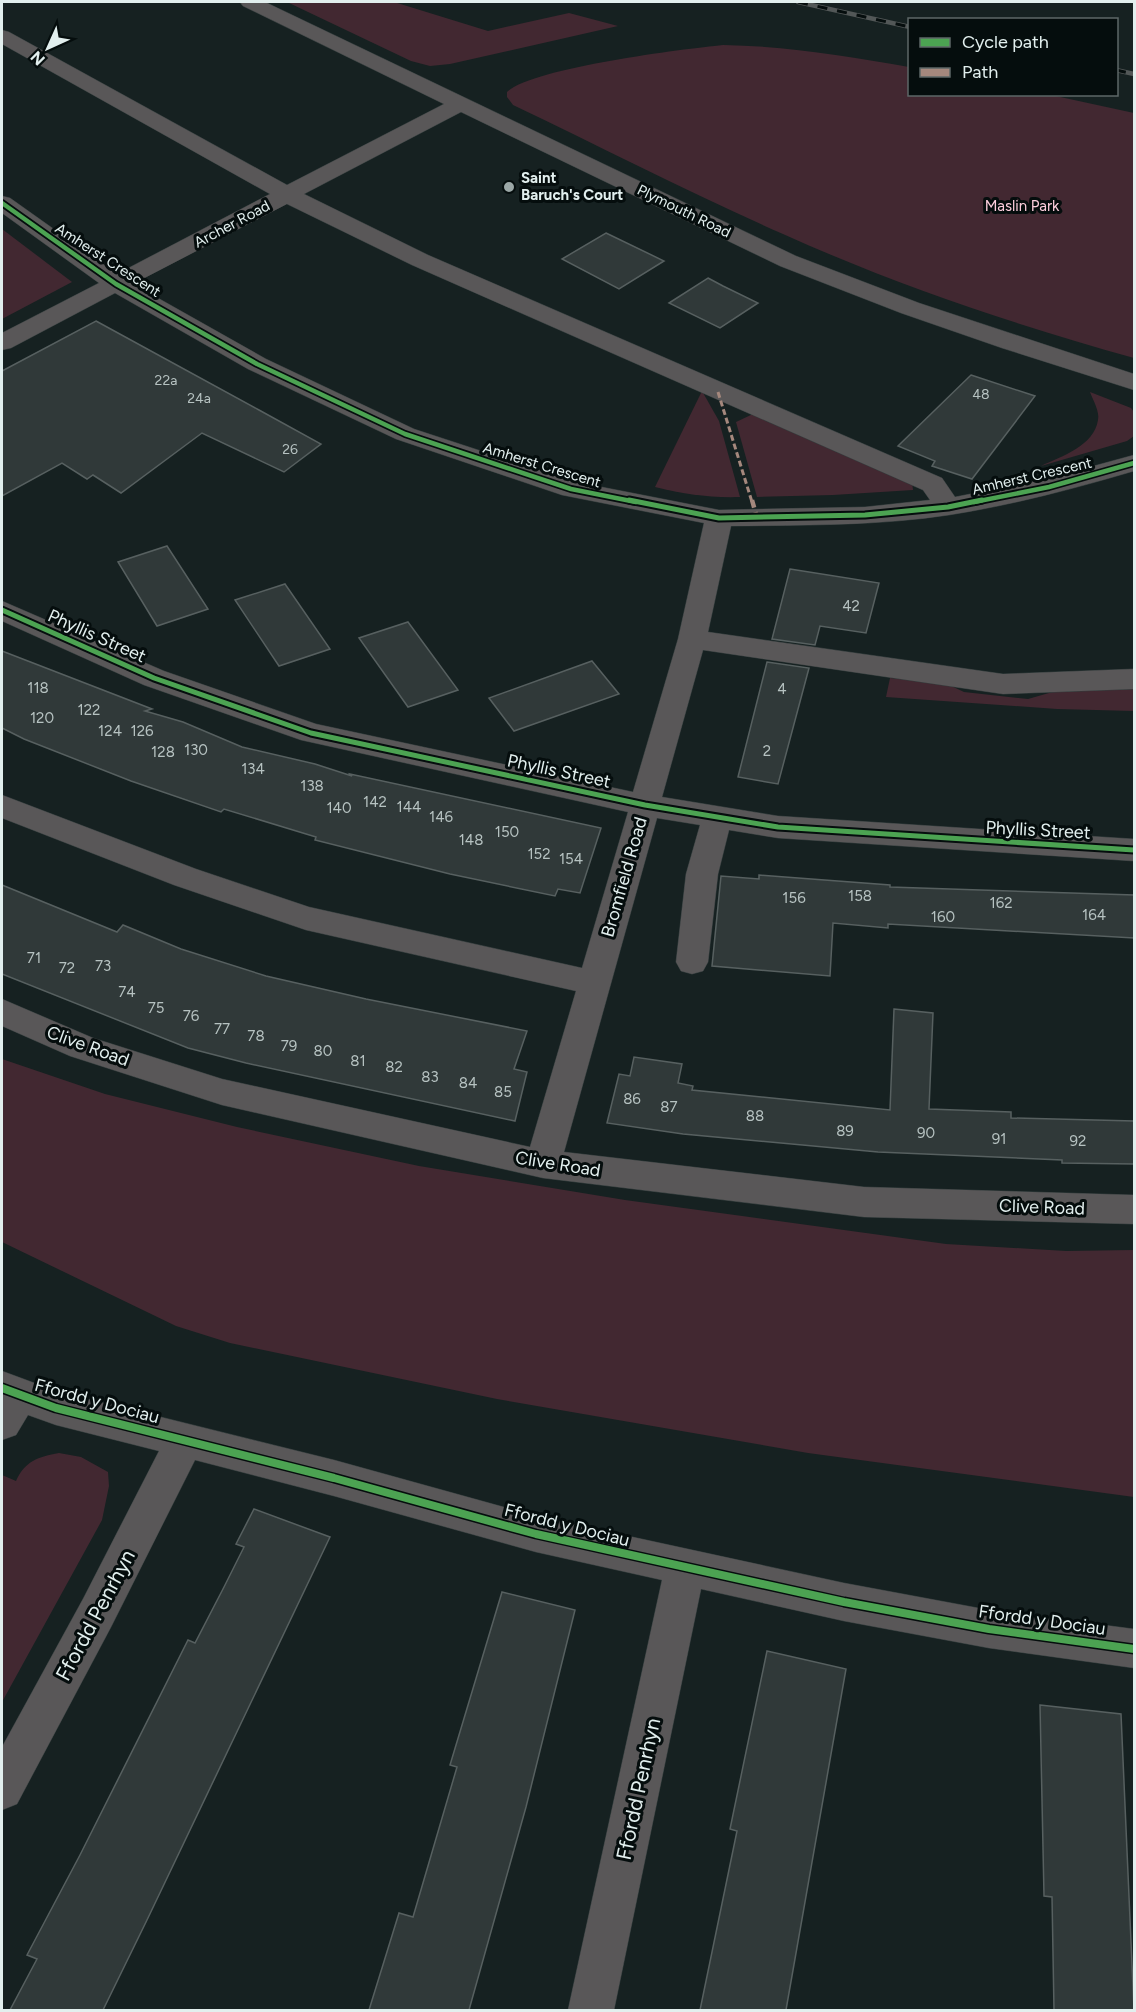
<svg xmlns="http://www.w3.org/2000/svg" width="1136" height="2012" font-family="Figtree,sans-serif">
	<rect width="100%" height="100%" fill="#162121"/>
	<!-- green -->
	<g fill="#422831">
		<polygon points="287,2 394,2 488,31 569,13 618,26 450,64 430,66 411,61"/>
		<path d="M723,45C786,46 847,56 909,67L910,94L1051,95L1134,113V358C1016,325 896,285 783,234C692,194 603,148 513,105L507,97V92C532,68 683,49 723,45Z"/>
		<polygon points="2,229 72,282 2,319"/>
		<path d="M702,391L719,421L740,497C710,498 683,494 655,487Z"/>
		<path d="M1090,392L1131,408L1134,412V436L1127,441L1041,466C1062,456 1094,446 1098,420C1100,412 1093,400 1090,392Z"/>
		<polygon points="753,414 912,482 913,490 833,495 757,497 736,422"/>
		<polygon points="890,678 945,683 964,692 1028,699 1063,689 1134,685 1134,711 1057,709 886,697"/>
		<polygon points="2,1059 105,1094 237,1127 419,1166 625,1200 946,1244 1066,1251 1134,1250 1134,1497 808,1453 497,1399 230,1343 176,1326 2,1242"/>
		<path d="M59,1453L81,1457L108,1472L109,1486L102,1520L2,1702V1475L16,1481C25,1461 38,1457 59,1453Z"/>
	</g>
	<!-- building -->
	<g fill="#303939" stroke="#576060" stroke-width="1.5">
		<polygon points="606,233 664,261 619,289 562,259"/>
		<polygon points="708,278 723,286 758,303 720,328 669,303"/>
		<polygon points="96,321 259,410 321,444 284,472 202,433 121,493 93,475 87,479 62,463 2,496 2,371"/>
		<polygon points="971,375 1035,396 972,479 932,466 935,461 898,446"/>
		<polygon points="167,546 208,609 157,626 118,562"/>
		<polygon points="790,569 879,583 866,633 820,626 815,645 772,639"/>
		<polygon points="285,584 330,649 279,666 235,600"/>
		<polygon points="408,622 458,690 408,707 359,638"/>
		<polygon points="2,651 152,709 145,711 183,722 242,747 315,764 352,776 350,774 601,828 580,893 558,889 555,896 450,874 315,840 316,837 224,809 221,812 131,781 24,739 2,728"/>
		<polygon points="592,661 619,694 514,731 489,698"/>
		<polygon points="767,662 809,668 778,784 738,777"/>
		<polygon points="759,875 890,885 890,887 1134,895 1134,938 888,924 888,928 833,923 830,976 712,966 721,876 759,879"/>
		<polygon points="2,885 117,932 123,925 181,949 266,976 366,999 527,1031 514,1069 527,1072 515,1121 246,1063 188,1048 2,974"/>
		<polygon points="894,1009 933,1013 929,1109 1011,1112 1011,1118 1134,1121 1134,1164 1062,1163 1062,1160 878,1152 683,1134 607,1123 619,1074 630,1076 634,1057 682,1064 678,1083 693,1086 692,1090 890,1110"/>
		<polygon points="254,1509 330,1537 147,1920 103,2010 10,2010 37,1959 27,1955 80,1855 188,1640 195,1643 224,1587 244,1547 236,1544"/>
		<polygon points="502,1592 575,1610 526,1807 469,2010 369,2010 399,1913 413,1917 457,1767 450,1765"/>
		<polygon points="767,1651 846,1669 786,2010 700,2010 737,1831 730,1829"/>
		<polygon points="1040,1705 1121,1714 1134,2010 1054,2010 1052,1897 1044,1896"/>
	</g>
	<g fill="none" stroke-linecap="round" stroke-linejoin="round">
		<defs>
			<g id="minor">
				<path d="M240,2H265L796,256L919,303L1134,374V390L1002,348L901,313L780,266L461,112L304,194L428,255L942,478L955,497L1046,479L1134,455V471C1073,489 1012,505 949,515C877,526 803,525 731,526L708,632L1003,674L1134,669V689L1003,694L703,650L662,797L778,816L1134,839V861L778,838L729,830L718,874L708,962L703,971L692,974L681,971L676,962L686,874L700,825L657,818L564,1152L864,1187L1134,1195V1224L864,1217L543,1178L222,1105L70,1056L2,1026V999L93,1038L222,1079L530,1147L576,991L306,930L174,885L2,818V795L196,869L309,907L582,968L628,812L301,740L144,685L2,621V601L164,671L316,724L633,792L678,639L704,523L562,495L396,439L248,369L115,293L11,348L2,350V333L99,283L2,213V196L10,198L117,274L270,194L2,44V30L9,32L287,185L444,104L243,6ZM287,204L412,265L923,490L930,500L865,507L719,510L576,482L414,429L266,359L133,284Z"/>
				<polygon points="2,1371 56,1391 334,1460 536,1516 844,1583 989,1610 1134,1629 1134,1668 989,1648 844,1621 701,1589 614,2010 568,2010 662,1580 536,1552 334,1496 195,1460 111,1627 17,1804 2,1810 2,1747 83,1599 159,1451 56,1425 28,1415 16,1435 2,1440"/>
			</g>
		</defs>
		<!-- minor casing -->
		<use href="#minor" stroke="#333d3d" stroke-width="1"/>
		<!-- minor -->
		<use href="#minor" fill="#595758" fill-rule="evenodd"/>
		<defs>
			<g id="rail">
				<polyline points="798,2 910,27"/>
				<polyline points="1116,70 1134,74"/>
			</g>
		</defs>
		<!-- rail casing -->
		<use href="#rail" stroke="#525757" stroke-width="4.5"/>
		<!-- rail -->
		<use href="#rail" stroke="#050d0d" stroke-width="3" stroke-dasharray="10" stroke-linecap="butt"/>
		<!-- quiet-far1 -->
		<polyline stroke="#a5887d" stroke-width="3" stroke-dasharray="6 3" stroke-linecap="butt" points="718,392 752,502"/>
		<!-- quiet -->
		<polyline stroke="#a5887d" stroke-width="4.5" stroke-dasharray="8 4.5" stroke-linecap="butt" points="752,500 757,518"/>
		<defs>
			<g id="cycleway-far2">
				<polyline points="2,203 116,284 257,364 405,434 571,489 636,502"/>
				<polyline points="974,502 1049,487 1134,463"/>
			</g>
			<g id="cycleway-far1">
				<polyline points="629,500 719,518 865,515 948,507 982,500"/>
				<polyline points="2,610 154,678 311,733 645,805 778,827 1134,850"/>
			</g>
			<polyline id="cycleway" points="2,1388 56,1408 334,1478 536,1534 844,1602 989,1629 1134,1649"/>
		</defs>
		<!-- cycleway-far2 casing -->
		<use href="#cycleway-far2" stroke="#050d0d" stroke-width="8"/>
		<!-- cycleway-far1 casing -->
		<use href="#cycleway-far1" stroke="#050d0d" stroke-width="9"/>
		<!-- cycleway casing -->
		<use href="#cycleway" stroke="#050d0d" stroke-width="11"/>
		<!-- cycleway-far2 -->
		<use href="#cycleway-far2" stroke="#4ca352" stroke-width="4.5"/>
		<!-- cycleway-far1 -->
		<use href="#cycleway-far1" stroke="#4ca352" stroke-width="5"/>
		<!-- cycleway -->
		<use href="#cycleway" stroke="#4ca352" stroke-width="8"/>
	</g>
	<!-- markers -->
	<circle fill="#9ba7a6" stroke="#050d0d" stroke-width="2" cx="509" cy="187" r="6"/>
	<g text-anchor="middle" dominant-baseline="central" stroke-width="6" stroke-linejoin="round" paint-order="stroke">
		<!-- far-number labels -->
		<g font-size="14" fill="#b6c2c1">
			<text x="166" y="380">22a</text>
			<text x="981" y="394">48</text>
			<text x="199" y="398">24a</text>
			<text x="290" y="449">26</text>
		</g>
		<!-- far-poi labels -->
		<g font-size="15" font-weight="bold" fill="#e2efee" stroke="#050d0d" text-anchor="start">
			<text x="521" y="178">Saint<tspan x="521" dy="17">Baruch's Court</tspan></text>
		</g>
		<!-- far-park labels -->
		<g font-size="15" fill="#fdcedd" stroke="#050d0d">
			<text x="1022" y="206">Maslin Park</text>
		</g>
		<!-- far-street labels -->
		<g font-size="15" fill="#e2efee" stroke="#050d0d">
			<text transform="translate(684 211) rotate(26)">Plymouth Road</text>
			<text transform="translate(232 224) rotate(-28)">Archer Road</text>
			<text transform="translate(108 260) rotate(33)">Amherst Crescent</text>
			<text transform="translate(542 465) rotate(17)">Amherst Crescent</text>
			<text transform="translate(1032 476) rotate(-13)">Amherst Crescent</text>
		</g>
		<!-- number labels -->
		<g font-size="15" fill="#b6c2c1">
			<text x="851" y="606">42</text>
			<text x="38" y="688">118</text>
			<text x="782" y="689">4</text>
			<text x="89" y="710">122</text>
			<text x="42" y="718">120</text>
			<text x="110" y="731">124</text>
			<text x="142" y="731">126</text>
			<text x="196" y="750">130</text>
			<text x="767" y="751">2</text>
			<text x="163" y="752">128</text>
			<text x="253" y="769">134</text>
			<text x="312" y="786">138</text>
			<text x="375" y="802">142</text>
			<text x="409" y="807">144</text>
			<text x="339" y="808">140</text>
			<text x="441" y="817">146</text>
			<text x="507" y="832">150</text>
			<text x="471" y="840">148</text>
			<text x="539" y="854">152</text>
			<text x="571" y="859">154</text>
			<text x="860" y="896">158</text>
			<text x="794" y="898">156</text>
			<text x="1001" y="903">162</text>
			<text x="1094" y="915">164</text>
			<text x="943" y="917">160</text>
			<text x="34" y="958">71</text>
			<text x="103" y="966">73</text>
			<text x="67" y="968">72</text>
			<text x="127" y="992">74</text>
			<text x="156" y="1008">75</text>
			<text x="191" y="1016">76</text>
			<text x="222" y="1029">77</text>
			<text x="256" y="1036">78</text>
			<text x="289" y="1046">79</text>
			<text x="323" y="1051">80</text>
			<text x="358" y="1061">81</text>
			<text x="394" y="1067">82</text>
			<text x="430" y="1077">83</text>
			<text x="468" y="1083">84</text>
			<text x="503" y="1092">85</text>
			<text x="632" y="1099">86</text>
			<text x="669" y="1107">87</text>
			<text x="755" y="1116">88</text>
			<text x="845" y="1131">89</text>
			<text x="926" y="1133">90</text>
			<text x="999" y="1139">91</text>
			<text x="1078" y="1141">92</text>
		</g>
		<!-- street labels -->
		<g font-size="18" fill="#e2efee" stroke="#050d0d">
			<text transform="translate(97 636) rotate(24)">Phyllis Street</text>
			<text transform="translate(559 771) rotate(12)">Phyllis Street</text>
			<text transform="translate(1038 830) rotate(3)">Phyllis Street</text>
			<text transform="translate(624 877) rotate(-74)">Bromfield Road</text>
			<text transform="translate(88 1046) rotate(20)">Clive Road</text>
			<text transform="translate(558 1164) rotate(9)">Clive Road</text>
			<text transform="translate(1042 1207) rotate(2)">Clive Road</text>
			<text transform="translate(97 1401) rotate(15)">Ffordd y Dociau</text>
			<text transform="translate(567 1525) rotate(14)">Ffordd y Dociau</text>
			<text transform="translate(1042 1620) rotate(8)">Ffordd y Dociau</text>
		</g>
		<!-- near-street labels -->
		<g font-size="21" fill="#e2efee" stroke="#050d0d">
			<text transform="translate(95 1615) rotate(-62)">Ffordd Penrhyn</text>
			<text transform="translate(638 1789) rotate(-78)">Ffordd Penrhyn</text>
		</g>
	</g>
	<!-- border -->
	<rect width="1136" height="2012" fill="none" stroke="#e2efee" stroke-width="6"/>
	<!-- legend -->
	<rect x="908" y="18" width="210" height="78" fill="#050d0d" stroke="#5d6767" stroke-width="1.5"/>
	<rect x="920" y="38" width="30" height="9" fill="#4ca352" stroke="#5d6767" stroke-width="1.5"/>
	<text x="962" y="48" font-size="18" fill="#e2efee">Cycle path</text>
	<rect x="920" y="68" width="30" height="9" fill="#a5887d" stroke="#5d6767" stroke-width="1.5"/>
	<text x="962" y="78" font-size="18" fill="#e2efee">Path</text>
	<!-- north arrow -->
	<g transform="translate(48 48) rotate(225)" stroke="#050d0d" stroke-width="4.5" paint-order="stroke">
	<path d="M0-4.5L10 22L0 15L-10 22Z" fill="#e2efee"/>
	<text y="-9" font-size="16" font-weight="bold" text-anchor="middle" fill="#e2efee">N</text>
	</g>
</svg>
